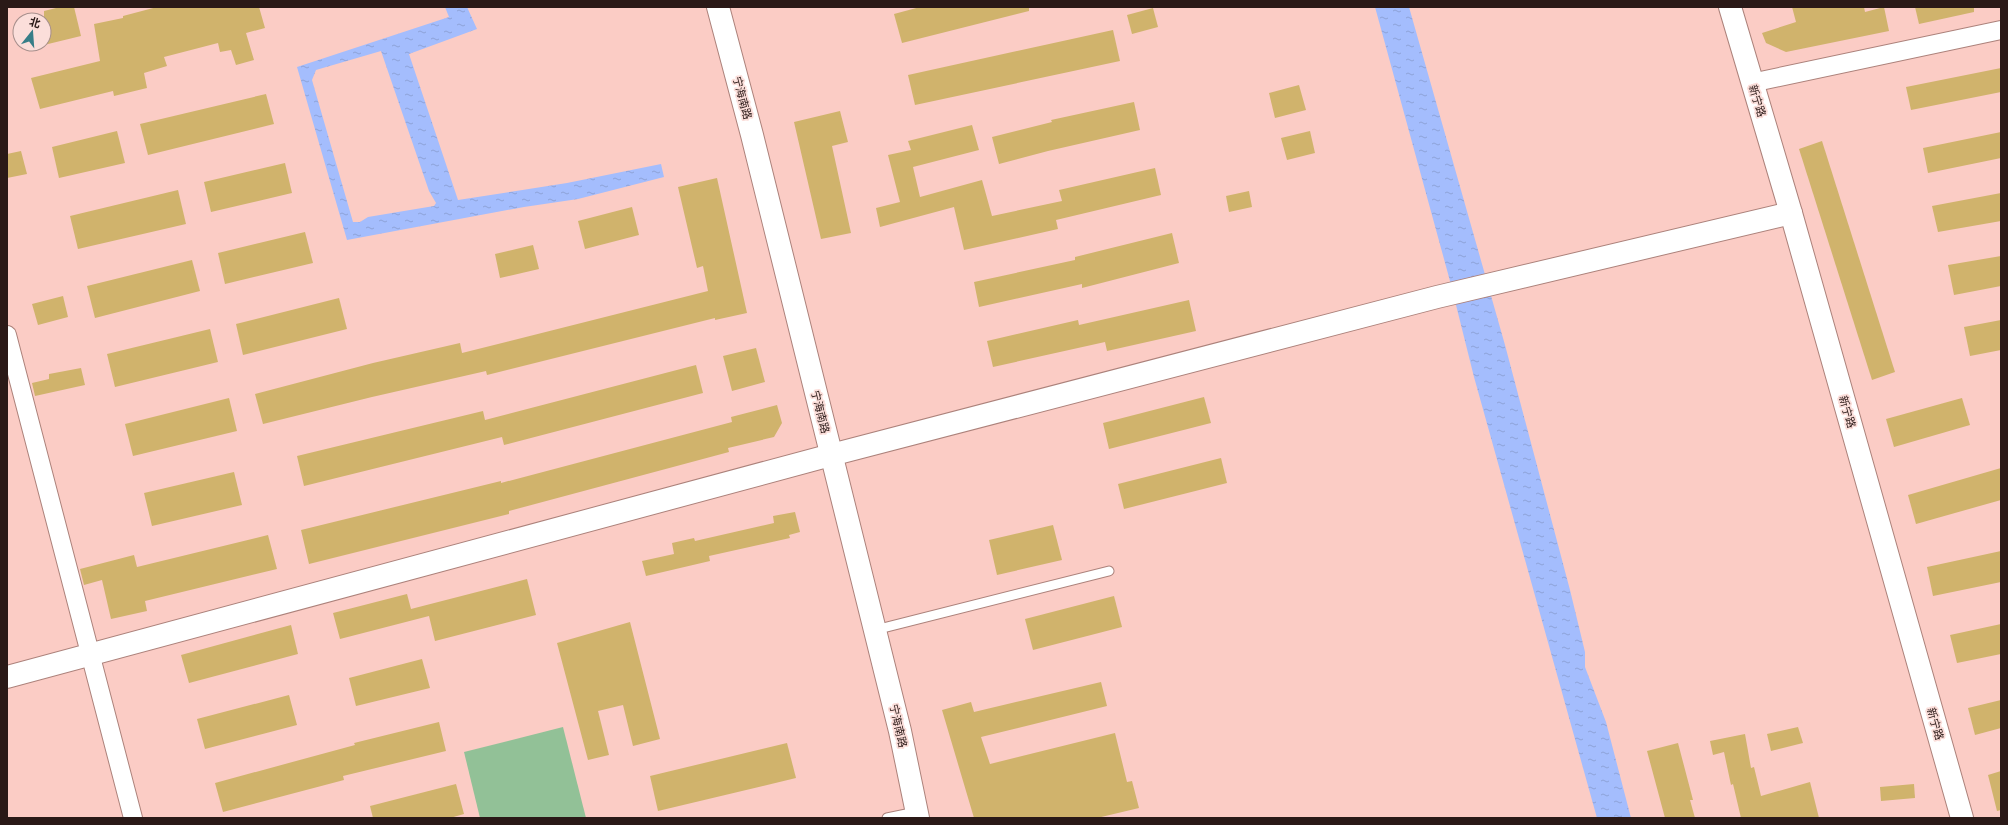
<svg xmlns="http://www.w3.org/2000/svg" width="2008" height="825" font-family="'Nunito Sans','Noto Sans SC',sans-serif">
	<defs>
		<pattern id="water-ripples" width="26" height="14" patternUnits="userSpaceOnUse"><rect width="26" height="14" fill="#a4bdfd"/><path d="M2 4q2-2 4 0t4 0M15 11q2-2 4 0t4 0" fill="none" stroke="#8da2d8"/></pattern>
	</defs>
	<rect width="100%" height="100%" fill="#fbccc5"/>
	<!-- park -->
	<polygon fill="#92c197" points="563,727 586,818 480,818 464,752"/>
	<!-- water -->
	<g fill="url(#water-ripples)" fill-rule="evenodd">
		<path d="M445,7H467L477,29L409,54L458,200L567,183L661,164L664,177L578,199L524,207L347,240L297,67L449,17ZM381,51L429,191L436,203L434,206L368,217L360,222H353L312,80L316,70Z"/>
		<polygon points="1375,7 1409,7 1505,345 1570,590 1585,652 1585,667 1606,722 1631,818 1597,818 1474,377 1450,281"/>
	</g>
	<!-- building -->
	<g fill="#d0b36c">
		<polygon points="60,7 74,7 81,36 44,45 44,11"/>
		<polygon points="157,7 259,7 265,28 246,33 254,60 236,65 231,50 220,52 218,43 164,57 167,66 144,73 147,88 114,96 113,91 40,109 31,78 100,61 94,24 123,18 123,16"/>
		<polygon points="920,7 1029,7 1029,11 902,43 894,14"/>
		<polygon points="1792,7 1864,7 1865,12 1884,7 1889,31 1786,52 1766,43 1762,33 1796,22"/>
		<polygon points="1915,7 1974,7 1974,12 1919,24"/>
		<polygon points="1153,8 1158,27 1132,34 1127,15"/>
		<polygon points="1113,30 1120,61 915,105 908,75"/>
		<polygon points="2001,68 2001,92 1911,110 1906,87"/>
		<polygon points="1299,85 1306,110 1275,118 1269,93"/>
		<polygon points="266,94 274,124 148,155 140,124"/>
		<polygon points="1134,102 1140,130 1048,151 999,164 992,137 1052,122 1051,120"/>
		<polygon points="840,111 848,142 832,146 851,233 821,239 794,122"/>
		<polygon points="972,125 979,150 913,167 920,197 982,180 992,216 1062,201 1059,190 1155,168 1161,195 1056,220 1058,229 964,250 954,207 880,227 876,208 900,202 888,155 911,150 908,141"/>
		<polygon points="117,131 125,163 59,178 52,147"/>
		<polygon points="1310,131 1315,153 1287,160 1281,138"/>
		<polygon points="2001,132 2001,158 1928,173 1923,148"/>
		<polygon points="1822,141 1895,372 1872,380 1799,149"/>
		<polygon points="21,151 27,174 7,178 7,154"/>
		<polygon points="285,163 292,193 211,212 204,182"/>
		<polygon points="717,178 747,313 715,320 715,318 487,375 486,371 372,397 263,424 255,394 373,363 460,343 462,353 708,291 703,266 697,268 678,187"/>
		<polygon points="178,190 186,224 78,249 70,216"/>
		<polygon points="1249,191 1252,207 1229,212 1226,196"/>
		<polygon points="2001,193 2001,221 1938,232 1932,206"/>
		<polygon points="632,207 639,235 585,249 578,221"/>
		<polygon points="305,232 313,263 225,284 218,253"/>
		<polygon points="1172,233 1179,263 1082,288 1082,284 979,307 974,282 1075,260 1075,257"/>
		<polygon points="533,245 539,269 500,278 495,254"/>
		<polygon points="2001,256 2001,286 1954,295 1948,265"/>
		<polygon points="192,260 200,291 95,318 87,286"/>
		<polygon points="63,296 68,317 38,325 32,304"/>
		<polygon points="339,298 347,329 243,355 236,324"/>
		<polygon points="1189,300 1196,331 1107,351 1105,342 993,367 987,341 1078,320 1079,325"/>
		<polygon points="2001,320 2001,350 1970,356 1964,327"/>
		<polygon points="210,329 218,362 115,387 107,354"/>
		<polygon points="756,348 765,382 732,391 723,356"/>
		<polygon points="696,365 703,393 504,445 502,437 304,486 297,456 483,411 485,420"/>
		<polygon points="81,368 85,385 35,396 32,383 49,379 49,374"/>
		<polygon points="1204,397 1211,423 1109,449 1103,423"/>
		<polygon points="229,398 237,431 133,456 125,424"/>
		<polygon points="1962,398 1970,425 1894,447 1886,419"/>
		<polygon points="777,405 782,423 774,437 728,448 729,452 509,511 509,514 309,564 301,530 501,481 501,483 732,422 731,417"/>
		<polygon points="1221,458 1227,483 1124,509 1118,484"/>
		<polygon points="2001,468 2001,500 1916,524 1908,495"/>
		<polygon points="234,472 242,505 152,526 144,493"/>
		<polygon points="795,512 800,532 789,535 790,538 709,556 710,561 646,576 642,561 674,554 672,543 694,538 695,541 774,523 773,516"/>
		<polygon points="1053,525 1062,560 997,575 989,540"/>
		<polygon points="268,535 277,569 145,601 147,611 111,619 102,580 84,585 80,569 134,555 137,567"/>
		<polygon points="2001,551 2001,582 1933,596 1927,567"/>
		<polygon points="527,579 536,615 435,641 429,616 340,639 333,613 407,594 411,609"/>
		<polygon points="1114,596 1122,627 1033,650 1025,619"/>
		<polygon points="630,622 660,739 633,746 623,705 598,711 609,755 588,760 557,643"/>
		<polygon points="2001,624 2001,654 1957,663 1950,635"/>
		<polygon points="291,625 298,654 189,683 181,655"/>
		<polygon points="422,659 430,688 356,706 349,678"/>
		<polygon points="1101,682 1107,706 981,737 990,764 1115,733 1127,782 1132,781 1139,808 1097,818 974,818 942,710 971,702 974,712"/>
		<polygon points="289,695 297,725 205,749 197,719"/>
		<polygon points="2001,700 2001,728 1975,735 1968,708"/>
		<polygon points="439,722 446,751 343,776 344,780 223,812 215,783 355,745 354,743"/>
		<polygon points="1798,727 1803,743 1771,751 1767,734"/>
		<polygon points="1745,734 1751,768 1754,767 1761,796 1810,782 1819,818 1741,818 1733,784 1731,785 1724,752 1713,755 1710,741"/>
		<polygon points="787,743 796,778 658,811 650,776"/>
		<polygon points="1678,743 1693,800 1690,800 1695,818 1665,818 1647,751"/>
		<polygon points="2001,771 2001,810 1997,811 1988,775"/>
		<polygon points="456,784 464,814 450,818 373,818 370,806"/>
		<polygon points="1914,784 1915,798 1881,801 1880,787"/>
	</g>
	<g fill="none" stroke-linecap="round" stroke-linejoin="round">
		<defs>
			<g id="service">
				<polyline points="875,630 1109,571"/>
				<polyline points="887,818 916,812"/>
			</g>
			<g id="minor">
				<polyline points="1751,83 2001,30"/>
				<polyline points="7,335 133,818"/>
			</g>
			<g id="tertiary">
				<polyline points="718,7 752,135 900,731 918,818"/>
				<polyline points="1730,7 1791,213 1962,818"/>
				<polyline points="7,677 831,455 1437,297 1791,213"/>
			</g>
		</defs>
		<!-- service casing -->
		<use href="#service" stroke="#ac827b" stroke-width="11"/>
		<!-- minor casing -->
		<use href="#minor" stroke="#ac827b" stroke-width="20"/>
		<!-- tertiary casing -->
		<use href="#tertiary" stroke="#ac827b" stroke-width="24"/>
		<!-- service -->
		<use href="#service" stroke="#fff" stroke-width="9"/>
		<!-- minor -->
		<use href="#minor" stroke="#fff" stroke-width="18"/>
		<!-- tertiary -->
		<use href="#tertiary" stroke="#fff" stroke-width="22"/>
	</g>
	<g text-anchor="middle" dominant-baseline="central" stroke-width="3.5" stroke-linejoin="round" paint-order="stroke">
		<!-- street labels -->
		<g font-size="11" fill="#2a1917" stroke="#fbdeda">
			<text transform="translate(742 98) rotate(75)">宁海南路</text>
			<text transform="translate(1757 101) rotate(73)">新宁路</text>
			<text transform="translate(820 412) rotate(76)">宁海南路</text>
			<text transform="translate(1847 412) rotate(74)">新宁路</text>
			<text transform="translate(1935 724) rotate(74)">新宁路</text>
			<text transform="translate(898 726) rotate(77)">宁海南路</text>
		</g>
	</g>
	<!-- border -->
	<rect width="2008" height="825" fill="none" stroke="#2a1917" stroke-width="16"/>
	<!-- north arrow -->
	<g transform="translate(32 32) rotate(17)"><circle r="19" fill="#fbdeda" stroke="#a78f8c"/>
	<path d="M0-3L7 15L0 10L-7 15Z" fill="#377e88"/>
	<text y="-6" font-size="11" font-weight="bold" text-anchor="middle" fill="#2a1917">北</text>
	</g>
</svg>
